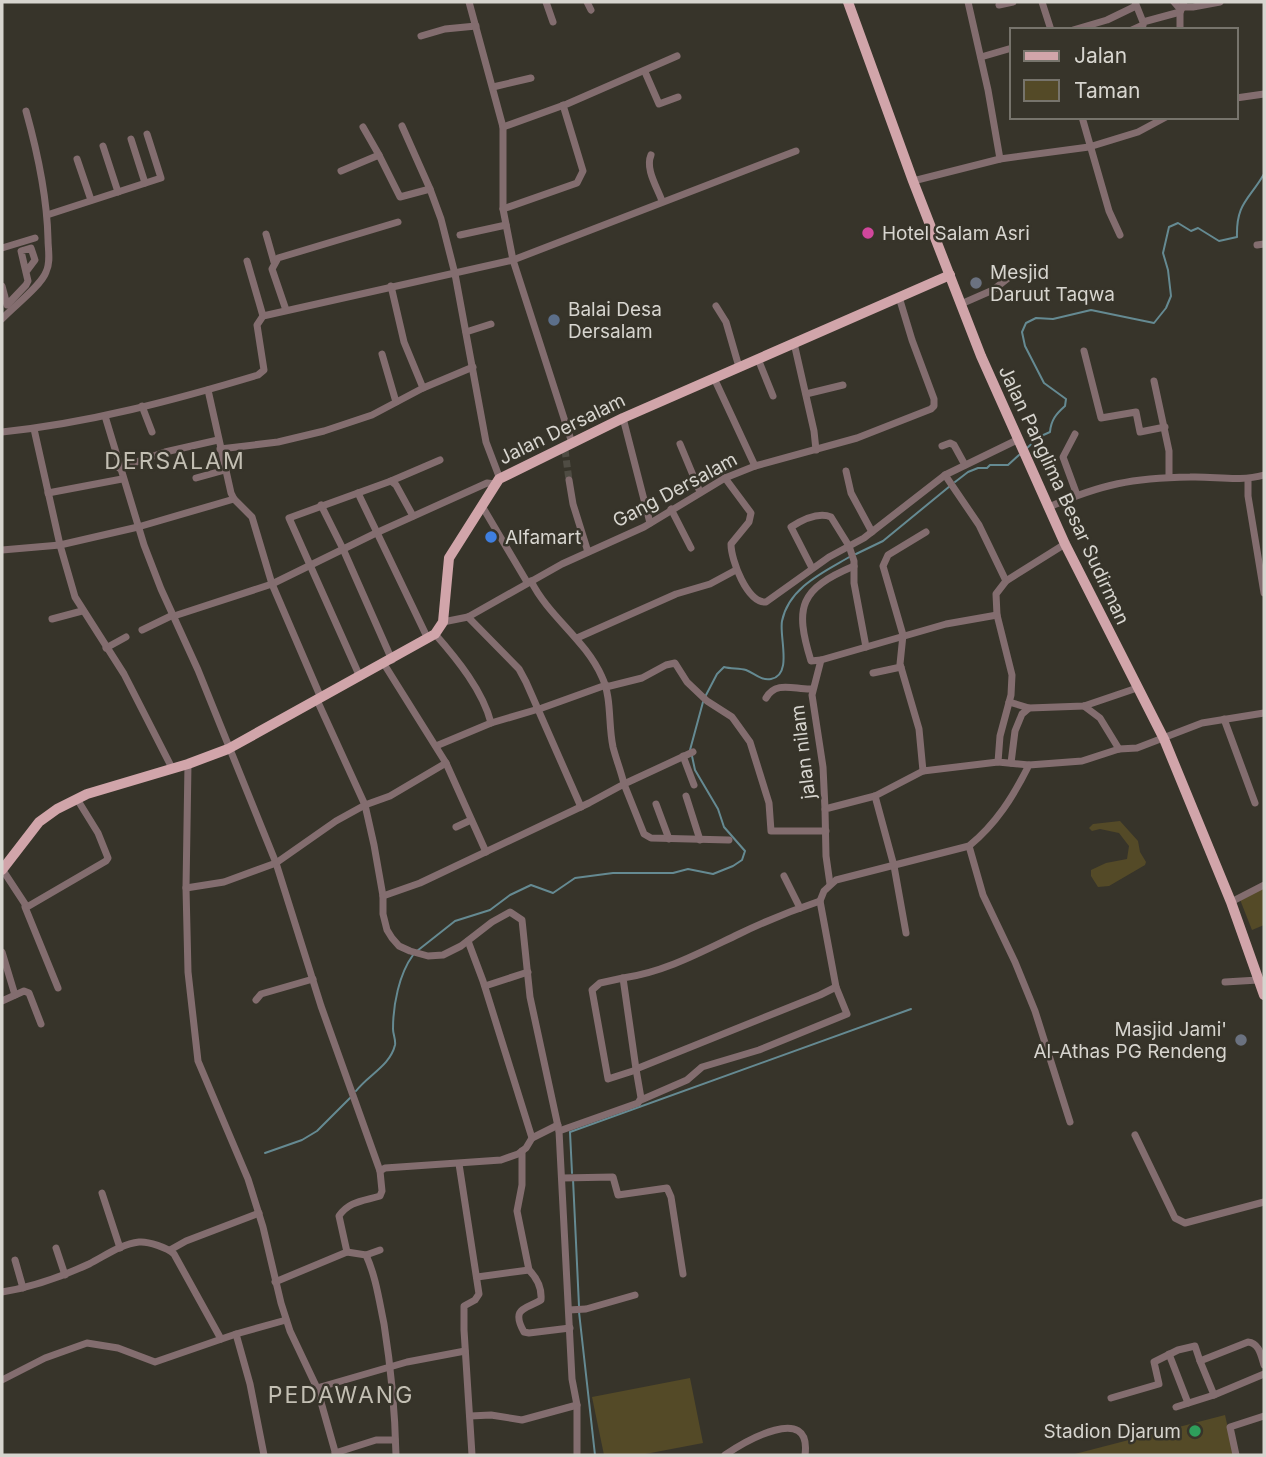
<svg xmlns="http://www.w3.org/2000/svg" width="1266" height="1457" font-family="Inter,sans-serif">
	<rect width="100%" height="100%" fill="#37342a"/>
	<!-- green -->
	<g fill="#544a27">
		<polygon points="1120,821 1138,841 1140,852 1146,862 1145,865 1109,886 1098,887 1091,876 1091,870 1106,863 1127,859 1129,846 1119,833 1100,829 1092,831 1089,828 1093,824"/>
		<polygon points="1264,885 1264,925 1252,930 1239,897"/>
		<polygon points="690,1378 703,1443 640,1455 604,1455 592,1397"/>
		<polygon points="1225,1415 1234,1455 1071,1455"/>
	</g>
	<g fill="none" stroke-linecap="round" stroke-linejoin="round">
		<!-- stream -->
		<g stroke="#658a92" stroke-width="2">
			<path d="M1026,449L1039,437L1050,432C1051,420 1056,414 1065,406L1066,399L1044,383L1025,346L1022,332L1026,323L1036,318L1053,319L1091,310L1154,323L1166,308L1171,296L1168,270L1163,253L1169,227L1178,223L1191,231L1198,228L1219,241L1237,237C1236,203 1249,200 1264,174"/>
			<polyline points="955,482 968,472 978,468 987,468 990,465 1008,465 1019,455"/>
			<polyline points="856,554 883,541 950,486"/>
			<path d="M705,697L717,674L724,667C731,669 739,668 746,670C754,673 761,681 771,679C793,675 779,637 782,621C789,587 824,572 851,556"/>
			<polyline points="690,750 703,702"/>
			<polyline points="417,951 455,921 490,910 510,895 531,885 553,893 575,878 613,873 673,873 688,869 713,874 733,866 742,860 745,851 724,827 718,809 695,770 692,756"/>
			<path d="M356,1091C368,1075 390,1066 395,1045C396,1040 393,1034 393,1029C393,1005 399,974 413,955"/>
			<polyline points="265,1153 302,1140 317,1131 350,1098"/>
			<polyline points="572,1173 570,1132 911,1009"/>
			<polyline points="573,1179 579,1306"/>
			<polyline points="579,1312 595,1455"/>
		</g>
		<!-- minor-tunnel -->
		<polyline stroke="#4f4c43" stroke-width="7" stroke-dasharray="7 3.5" stroke-linecap="butt" points="565,450 569,480"/>
		<!-- minor -->
		<g stroke="#836d6f" stroke-width="7">
			<polyline points="469,2 503,127 503,209 513,260 572,443"/>
			<polyline points="546,2 553,22"/>
			<polyline points="587,2 591,10"/>
			<polyline points="968,2 988,90 1000,159"/>
			<polyline points="1042,2 1051,30"/>
			<polyline points="1135,2 1143,22 1180,12"/>
			<polyline points="1174,2 1181,10"/>
			<polyline points="999,5 1013,2"/>
			<polyline points="1182,7 1193,7 1220,2"/>
			<polyline points="1073,30 1107,20 1136,6"/>
			<polyline points="1132,30 1143,25"/>
			<polyline points="1180,30 1180,12 1184,2"/>
			<polyline points="421,36 445,29 476,26"/>
			<polyline points="981,57 1012,48"/>
			<polyline points="645,72 659,104 678,97"/>
			<polyline points="493,87 531,78"/>
			<polyline points="1236,98 1264,94"/>
			<polyline points="1082,117 1109,211 1120,235"/>
			<polyline points="402,126 430,189 441,219 455,274 486,442 500,479"/>
			<polyline points="363,127 379,155"/>
			<polyline points="503,127 567,104 677,56"/>
			<polyline points="131,139 145,183"/>
			<polyline points="103,146 118,192"/>
			<path d="M651,155C645,169 657,187 662,201"/>
			<polyline points="77,159 91,200"/>
			<polyline points="341,171 379,155 400,197 430,189"/>
			<polyline points="913,181 1000,159 1089,147 1138,132 1166,117"/>
			<polyline points="503,209 577,183 583,171 563,105"/>
			<polyline points="47,215 161,178 147,134"/>
			<polyline points="266,234 274,262"/>
			<polyline points="460,235 506,225"/>
			<polyline points="1257,245 1264,244"/>
			<polyline points="2,248 35,238"/>
			<polyline points="247,261 263,316"/>
			<polyline points="2,286 7,305 26,285 28,281 21,251 31,248 35,260 26,272"/>
			<polyline points="391,286 404,342 423,388"/>
			<polyline points="961,304 993,290 1012,275"/>
			<polyline points="716,306 726,322 739,367"/>
			<polyline points="286,310 272,269 278,258 398,222"/>
			<path d="M2,319C13,307 41,286 46,272C51,262 48,250 48,239C47,195 38,154 26,111"/>
			<polyline points="466,332 491,324"/>
			<polyline points="794,343 814,431 816,450"/>
			<polyline points="1084,351 1101,418 1136,412 1140,432 1165,427"/>
			<polyline points="382,354 396,402"/>
			<polyline points="758,359 773,396"/>
			<polyline points="714,378 755,466"/>
			<polyline points="1154,381 1169,451 1169,477"/>
			<polyline points="208,390 231,493 234,499 252,517 272,584 321,698"/>
			<polyline points="806,394 843,385"/>
			<polyline points="142,406 152,432"/>
			<polyline points="105,416 144,545 161,589 198,670 276,863 321,1006 380,1171"/>
			<polyline points="623,418 650,523"/>
			<polyline points="34,429 60,545 75,597 124,674 172,768"/>
			<path d="M2,432C89,423 175,400 258,375L264,370L257,325L263,316L513,260L796,151"/>
			<polyline points="1075,434 1063,457 1077,495"/>
			<polyline points="680,444 700,492"/>
			<polyline points="942,446 950,443 954,445 965,465"/>
			<polyline points="220,449 278,442 324,431 372,415 423,388 473,367"/>
			<polyline points="119,468 165,452 218,440"/>
			<polyline points="846,471 851,493 872,532"/>
			<polyline points="945,475 979,525 1006,581"/>
			<polyline points="196,478 225,470"/>
			<path d="M725,478L751,513L749,522L731,544C731,560 747,603 766,602L829,557L864,538L945,475L1017,440"/>
			<polyline points="569,480 573,504 588,552"/>
			<polyline points="1248,480 1248,496 1264,593"/>
			<polyline points="391,481 440,460"/>
			<polyline points="48,493 122,479"/>
			<polyline points="358,493 428,639"/>
			<polyline points="321,505 343,549 392,660"/>
			<polyline points="482,506 527,582"/>
			<path d="M1049,507C1102,484 1132,478 1190,477C1215,476 1239,482 1264,475"/>
			<polyline points="671,509 691,548"/>
			<polyline points="2,550 60,545 138,527 234,499"/>
			<path d="M812,568L791,527C802,520 819,512 831,517L849,546L854,561V583L866,647"/>
			<polyline points="174,616 272,584 376,533 487,483 495,484"/>
			<polyline points="468,617 519,669 526,682 581,807"/>
			<polyline points="52,619 82,611"/>
			<polyline points="443,622 468,617 562,564 644,527 725,478 755,466 857,438 931,409 934,406 934,399 912,340 899,297"/>
			<polyline points="142,630 173,615"/>
			<path d="M435,634C457,659 483,691 491,723L436,746"/>
			<polyline points="577,638 676,594 710,584 736,570"/>
			<polyline points="106,648 126,637"/>
			<polyline points="821,660 946,624 997,615"/>
			<polyline points="873,673 901,667"/>
			<polyline points="360,677 289,518 391,481 396,485 413,516"/>
			<polyline points="606,687 642,678 666,665 675,663 687,682 707,701 732,717 750,742 769,803 771,831 826,831"/>
			<path d="M766,698C776,680 795,690 812,689"/>
			<polyline points="317,700 365,805 374,845 383,896 383,914 387,930 392,938 399,946 410,951 428,956 443,955 461,946 492,922 510,912 522,920 530,997 559,1131"/>
			<polyline points="1009,702 1029,708"/>
			<polyline points="1084,706 1100,718 1119,749"/>
			<polyline points="1224,719 1255,803"/>
			<polyline points="491,723 542,708 606,685"/>
			<polyline points="693,752 624,784 644,834 651,838 729,840"/>
			<polyline points="683,756 694,785"/>
			<polyline points="446,763 486,852"/>
			<polyline points="1011,763 1015,731 1022,714 1029,708 1084,706 1137,688"/>
			<polyline points="188,764 186,888 188,972 198,1061 248,1179 263,1227 281,1303 290,1331 317,1388 336,1455"/>
			<polyline points="1029,765 998,762 1000,736 1011,695 1012,675 997,615 996,594 1006,581 1065,544"/>
			<polyline points="923,771 919,729 900,664 903,635 883,566 888,555 926,532"/>
			<polyline points="686,796 700,840"/>
			<polyline points="875,796 894,866 906,933"/>
			<polyline points="656,804 669,839"/>
			<path d="M825,809L823,767L812,695L821,660L811,661C794,606 800,589 854,566"/>
			<polyline points="456,827 471,820"/>
			<polyline points="969,846 983,895 1015,962 1035,1011 1070,1122"/>
			<polyline points="2,869 27,907 106,861 108,858 98,833 77,799"/>
			<polyline points="784,876 800,908"/>
			<polyline points="830,884 826,856 825,809 875,796 923,771 998,762"/>
			<polyline points="186,888 224,882 276,863 336,821 365,805 390,796 446,763 384,664"/>
			<path d="M383,896L420,883L589,803L624,784C621,771 616,759 613,747C608,724 612,698 602,677C585,639 549,617 531,581"/>
			<polyline points="1231,902 1264,885"/>
			<polyline points="25,907 58,988"/>
			<polyline points="468,941 483,981 532,1138"/>
			<polyline points="2,952 15,995"/>
			<polyline points="623,978 600,983 592,990 608,1079 636,1070"/>
			<polyline points="1225,982 1258,980"/>
			<polyline points="485,986 528,972"/>
			<polyline points="256,1000 261,994 313,979"/>
			<polyline points="2,1001 24,991 29,993 41,1024"/>
			<path d="M636,1069L623,978C665,972 701,952 739,934C766,921 793,910 820,901"/>
			<polyline points="641,1100 687,1080 702,1067 759,1050 847,1014 836,987"/>
			<polyline points="1135,1135 1175,1218 1185,1223 1264,1202"/>
			<polyline points="522,1151 522,1185 517,1211 529,1270"/>
			<polyline points="459,1164 479,1294 475,1300 464,1306 464,1330 472,1455"/>
			<polyline points="562,1178 613,1177 618,1195 667,1188 671,1197 683,1274"/>
			<polyline points="102,1193 120,1248"/>
			<polyline points="56,1248 65,1275"/>
			<polyline points="170,1250 186,1241 259,1213"/>
			<path d="M347,1252L339,1216C349,1201 364,1201 380,1196L382,1191L380,1171L385,1168L501,1160L518,1154L526,1148L532,1138L558,1125"/>
			<polyline points="366,1255 380,1250"/>
			<polyline points="15,1260 23,1288"/>
			<path d="M477,1277L529,1270C537,1278 542,1288 541,1300C527,1309 510,1307 524,1332L529,1333L570,1328"/>
			<path d="M275,1282L347,1252L366,1255C376,1277 379,1300 384,1324C391,1368 395,1411 396,1455"/>
			<path d="M2,1292C33,1287 61,1277 89,1264C105,1256 121,1244 139,1242C148,1241 168,1248 174,1254L221,1339"/>
			<polyline points="569,1310 586,1309 635,1295"/>
			<polyline points="236,1334 250,1384 264,1455"/>
			<polyline points="1169,1354 1188,1403"/>
			<polyline points="2,1380 45,1358 87,1343 118,1348 155,1362 236,1334 286,1320"/>
			<polyline points="317,1388 407,1362 465,1351"/>
			<polyline points="1214,1395 1264,1374"/>
			<polyline points="1111,1398 1159,1384 1154,1362 1178,1350 1195,1346 1200,1361"/>
			<path d="M1176,1407L1214,1395L1200,1361L1248,1342C1259,1343 1261,1355 1264,1365"/>
			<polyline points="470,1416 491,1415 522,1420 577,1405"/>
			<polyline points="335,1453 376,1440 395,1440"/>
			<path d="M577,1455V1405L572,1379L559,1131L638,1103L641,1098L636,1069L820,995L836,987L820,901L824,891L836,880L969,846C996,824 1013,797 1029,765L1082,761L1119,749L1137,748L1202,723L1264,713"/>
			<path d="M725,1455C744,1442 812,1402 805,1455"/>
			<polyline points="1236,1455 1230,1427 1264,1416"/>
		</g>
		<!-- major -->
		<g stroke="#d1a5aa" stroke-width="10">
			<polyline points="848,2 913,181 981,356 1065,544 1164,739 1231,902 1264,995"/>
			<polyline points="2,870 39,822 57,809 87,794 188,764 228,749 435,634 443,622 449,558 499,479 623,418 950,275"/>
		</g>
	</g>
	<!-- markers -->
	<circle fill="#d1479c" stroke="#37342a" stroke-width="2.5" cx="868" cy="233" r="7"/>
	<g fill="#6b7280" stroke="#37342a" stroke-width="2.5">
		<circle cx="976" cy="283" r="7"/>
		<circle cx="1241" cy="1040" r="7"/>
	</g>
	<circle fill="#5c6f8a" stroke="#37342a" stroke-width="2.5" cx="554" cy="320" r="7"/>
	<circle fill="#3f7fe0" stroke="#37342a" stroke-width="2.5" cx="491" cy="537" r="7"/>
	<circle fill="#2e9e5b" stroke="#37342a" stroke-width="2.5" cx="1195" cy="1431" r="7"/>
	<g text-anchor="middle" dominant-baseline="central" stroke-width="5" stroke-linejoin="round" paint-order="stroke">
		<!-- poi labels -->
		<g font-size="19" fill="#d7d5cf" stroke="#37342a" text-anchor="start">
			<text x="882" y="233">Hotel Salam Asri</text>
			<text x="990" y="272">Mesjid<tspan x="990" dy="22">Daruut Taqwa</tspan></text>
			<text x="568" y="309">Balai Desa<tspan x="568" dy="22">Dersalam</tspan></text>
			<text x="505" y="537">Alfamart</text>
			<text x="1227" y="1029" text-anchor="end">Masjid Jami'<tspan x="1227" dy="22">Al-Athas PG Rendeng</tspan></text>
			<text x="1181" y="1431" text-anchor="end">Stadion Djarum</text>
		</g>
		<!-- street labels -->
		<g font-size="19" fill="#d7d5cf" stroke="#37342a">
			<text transform="translate(562 429) rotate(-26)">Jalan Dersalam</text>
			<text transform="translate(675 490) rotate(-28)">Gang Dersalam</text>
			<text transform="translate(1064 495) rotate(65)">Jalan Panglima Besar Sudirman</text>
			<text transform="translate(803 752) rotate(-97)">jalan nilam</text>
		</g>
		<!-- quarter labels -->
		<g font-size="23" letter-spacing="2" fill="#c3bfb3" stroke="#37342a">
			<text x="175" y="461">DERSALAM</text>
			<text x="341" y="1395">PEDAWANG</text>
		</g>
	</g>
	<!-- border -->
	<rect width="1266" height="1457" fill="none" stroke="#d7d5cf" stroke-width="7"/>
	<!-- legend -->
	<rect x="1010" y="28" width="228" height="91" fill="#37342a" stroke="#77746c" stroke-width="2"/>
	<rect x="1024" y="51" width="35" height="10" fill="#d1a5aa" stroke="#77746c" stroke-width="2"/>
	<text x="1074" y="63" font-size="21" fill="#d7d5cf">Jalan</text>
	<rect x="1024" y="80" width="35" height="21" fill="#544a27" stroke="#77746c" stroke-width="2"/>
	<text x="1074" y="98" font-size="21" fill="#d7d5cf">Taman</text>
</svg>
